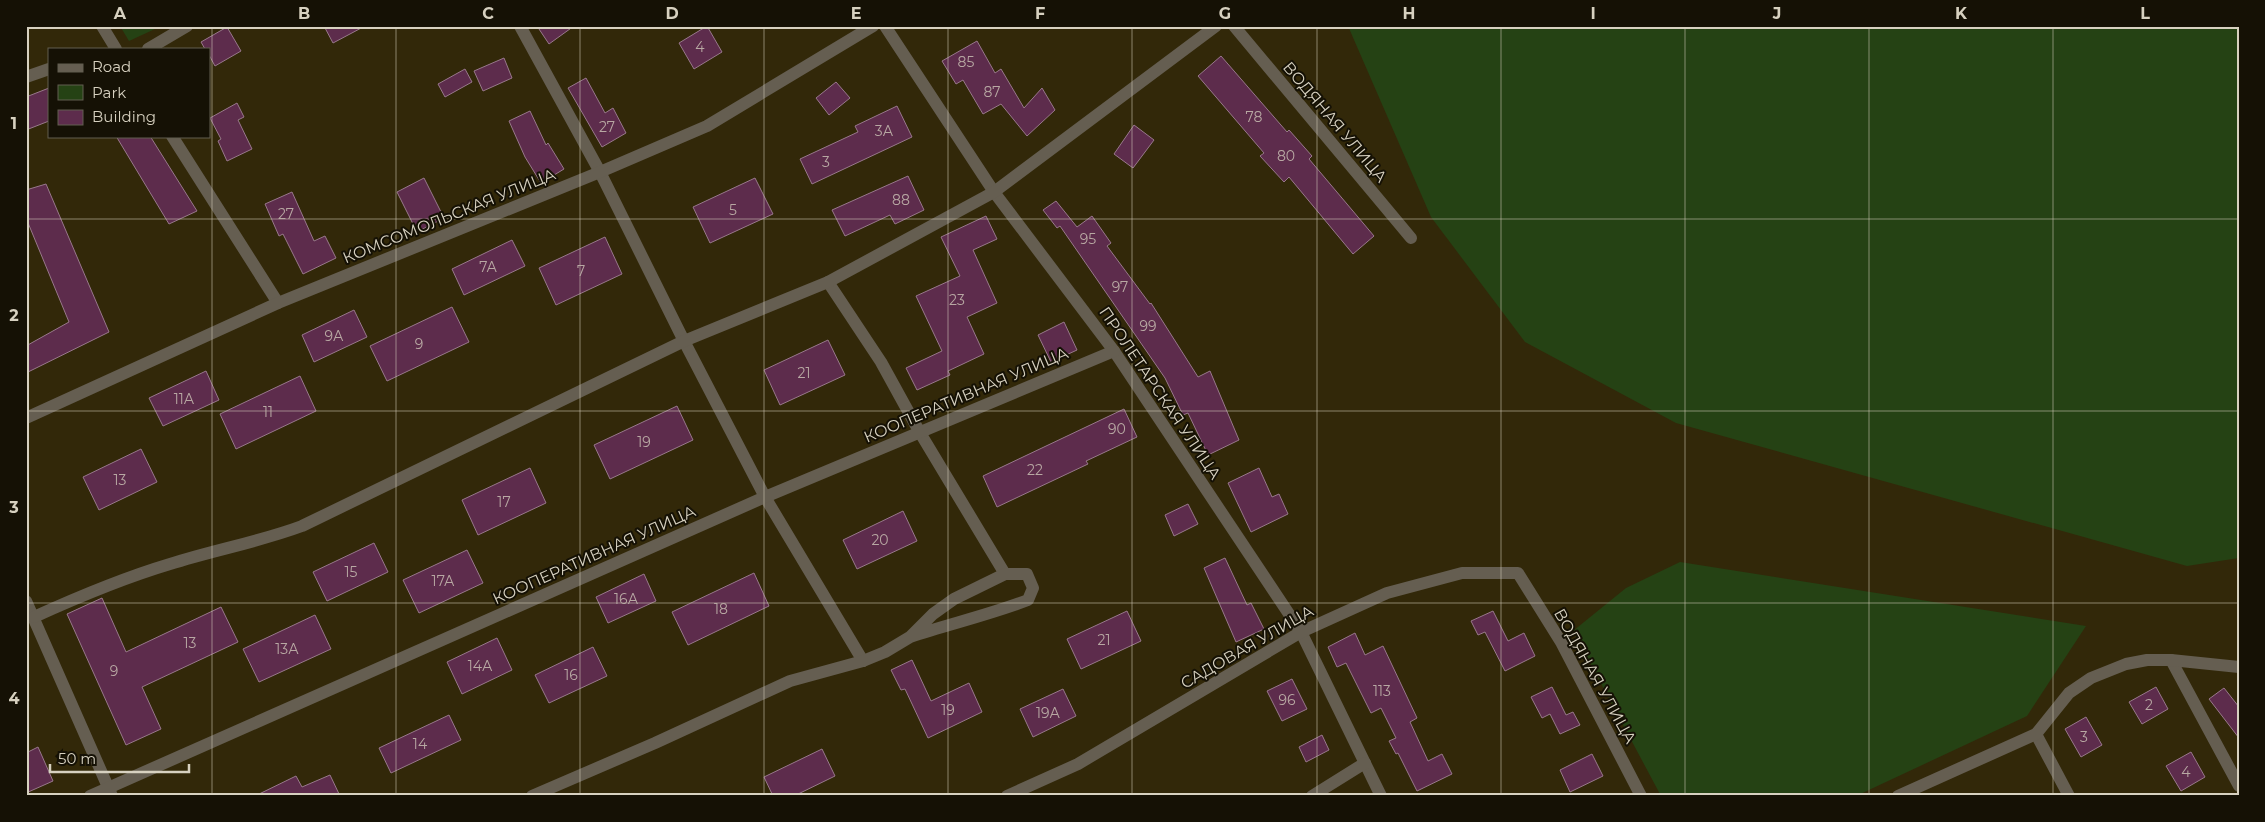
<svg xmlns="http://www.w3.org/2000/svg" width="2265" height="822" font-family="Montserrat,sans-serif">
	<rect width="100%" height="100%" fill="#322809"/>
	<!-- green -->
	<g fill="#254214">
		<polygon points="120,26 154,26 155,29 129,41"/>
		<polygon points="1348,26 2239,26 2239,558 2187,566 1676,423 1525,342 1431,217"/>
		<polygon points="1680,562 2086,626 2027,716 1856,796 1661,796 1573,631 1626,588"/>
	</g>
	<!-- building -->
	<g fill="#5d2c4c" stroke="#98788b">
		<polygon points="324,26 365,26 333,43"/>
		<polygon points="537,26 574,26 549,44"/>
		<polygon points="707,26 722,52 694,69 679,43"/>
		<polygon points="227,27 241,51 215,66 209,55 209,49 205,49 201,42"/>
		<polygon points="977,41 995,73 1001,69 1024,108 1042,88 1055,110 1027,136 1001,104 983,114 963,80 956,84 942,61"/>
		<polygon points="1221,56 1287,132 1289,130 1312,156 1309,159 1374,236 1353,254 1289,177 1284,182 1260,156 1264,153 1198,76"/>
		<polygon points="504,58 512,78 483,91 474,71"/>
		<polygon points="465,69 472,82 445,97 438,84"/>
		<polygon points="586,78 605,113 613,108 626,133 602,147 568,88"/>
		<polygon points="836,82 850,98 829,115 816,98"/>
		<polygon points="49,88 49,121 26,130 26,97"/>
		<polygon points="237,103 244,117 238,120 252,149 227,161 218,141 221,139 210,118"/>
		<polygon points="897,106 912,137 812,184 800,159 858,132 855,126"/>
		<polygon points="530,111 546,145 548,143 564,169 541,183 525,157 509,121"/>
		<polygon points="1134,125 1154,140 1133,168 1114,154"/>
		<polygon points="116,136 150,136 197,211 169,224"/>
		<polygon points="908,176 924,210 895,224 890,215 845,236 832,210"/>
		<polygon points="424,178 444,218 417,232 397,192"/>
		<polygon points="755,178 773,214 710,243 693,207"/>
		<polygon points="46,184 109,332 26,373 26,346 69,322 26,218 26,190"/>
		<polygon points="292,192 314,241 325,236 336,258 303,274 283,234 279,236 265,204"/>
		<polygon points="1056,201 1077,227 1092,216 1111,243 1107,246 1150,304 1151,303 1198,377 1210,371 1239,440 1208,455 1188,413 1183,415 1165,378 1145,349 1060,226 1057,228 1043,210"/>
		<polygon points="986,216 997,239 973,250 997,303 967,317 984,354 948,371 950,375 917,390 906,368 942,351 916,296 960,276 941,237"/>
		<polygon points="605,237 622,274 556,305 539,268"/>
		<polygon points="512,240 525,266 464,295 452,269"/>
		<polygon points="452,307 469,342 387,381 370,346"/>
		<polygon points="354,310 367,337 314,362 302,335"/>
		<polygon points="1064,322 1077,350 1051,362 1038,335"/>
		<polygon points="828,340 845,375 780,405 764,370"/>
		<polygon points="206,371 219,400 163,426 149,398"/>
		<polygon points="300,376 316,411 236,449 220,414"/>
		<polygon points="677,406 693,440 610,479 594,445"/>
		<polygon points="1124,409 1137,437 1086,461 1088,464 997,507 983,476"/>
		<polygon points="141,449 157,482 99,510 83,477"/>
		<polygon points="530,468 546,503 478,535 462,500"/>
		<polygon points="1259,468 1272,497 1279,494 1288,514 1251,532 1228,483"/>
		<polygon points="1188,504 1198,524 1174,536 1165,515"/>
		<polygon points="903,511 917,541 857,569 843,540"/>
		<polygon points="374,543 388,572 327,601 313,572"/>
		<polygon points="467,550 483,583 419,613 403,580"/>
		<polygon points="1225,558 1247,605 1251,603 1264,629 1236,642 1204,568"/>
		<polygon points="754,573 769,606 688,645 672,612"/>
		<polygon points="644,574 656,601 608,623 596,597"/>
		<polygon points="102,598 126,652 221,607 238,642 142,687 161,729 126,745 67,614"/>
		<polygon points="1127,611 1141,641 1081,669 1067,639"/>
		<polygon points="1493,611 1508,641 1524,633 1535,656 1505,671 1485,632 1478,635 1471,621"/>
		<polygon points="315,615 331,649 259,682 243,649"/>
		<polygon points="1355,633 1365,655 1383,646 1417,718 1410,722 1428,761 1442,754 1452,774 1417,791 1398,753 1396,754 1389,741 1396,738 1381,708 1371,713 1346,663 1337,667 1328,647"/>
		<polygon points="497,638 512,670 462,694 447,662"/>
		<polygon points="593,647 607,676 549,703 535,675"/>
		<polygon points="912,660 931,701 969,683 982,712 928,738 905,689 901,690 891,670"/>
		<polygon points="1292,679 1307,709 1282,721 1267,691"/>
		<polygon points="1552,687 1566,715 1573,712 1580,725 1560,734 1550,714 1542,718 1531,697"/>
		<polygon points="2156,687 2168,709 2142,724 2129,702"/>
		<polygon points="2224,688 2239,707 2239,738 2209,699"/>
		<polygon points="1063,689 1076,716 1033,737 1020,709"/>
		<polygon points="449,715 461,740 391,773 379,748"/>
		<polygon points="2086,717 2102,745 2081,757 2065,729"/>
		<polygon points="1322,735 1329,750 1306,762 1299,747"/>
		<polygon points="38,747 53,781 26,793 26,753"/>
		<polygon points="822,749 835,776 794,796 773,796 764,777"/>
		<polygon points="2191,752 2205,777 2181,791 2166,766"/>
		<polygon points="1592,754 1603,776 1570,792 1560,770"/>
		<polygon points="330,775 340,796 255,796 296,776 302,787"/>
	</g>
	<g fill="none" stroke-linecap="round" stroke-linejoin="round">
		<!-- minor -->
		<g stroke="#655e51" stroke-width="12">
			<polyline points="102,26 116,49"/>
			<polyline points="520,26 600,172 684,341 765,497 863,661"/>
			<polyline points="885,26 994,192 1114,351 1301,632 1381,796"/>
			<polyline points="1234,26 1411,238"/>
			<polyline points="148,49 187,26"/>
			<polyline points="26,77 49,69"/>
			<polyline points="172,136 278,303"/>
			<polyline points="828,282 881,362 919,431 1005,574"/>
			<polyline points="26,418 278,303 600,172 707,126 873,26"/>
			<polyline points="26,601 112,796"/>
			<path d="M34,617C78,597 123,578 170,564C214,550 259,542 302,526L684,341L828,282L994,192L1216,26"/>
			<polyline points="2171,660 2239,786"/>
			<polyline points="2036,734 2069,796"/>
			<polyline points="90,796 765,497 1114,351"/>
			<path d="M532,796L655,743L790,681L863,661L885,652L910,637L933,614L954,599L1005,574H1027L1033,588L1028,600C989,615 949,624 910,637"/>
			<polyline points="1007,796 1078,764 1301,632 1387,593 1462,573 1518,573 1561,642 1641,796"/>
			<polyline points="1312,796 1365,763"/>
			<polyline points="1898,796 2036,734 2069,693 2091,678 2126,664 2147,660 2171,660 2239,667"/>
		</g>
	</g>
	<!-- grid -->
	<path fill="none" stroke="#d7d1c0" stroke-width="1" stroke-opacity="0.55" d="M212,26V796M396,26V796M580,26V796M764,26V796M948,26V796M1132,26V796M1317,26V796M1501,26V796M1685,26V796M1869,26V796M2053,26V796M26,219H2239M26,411H2239M26,603H2239"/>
	<g text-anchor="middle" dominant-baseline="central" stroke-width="4" stroke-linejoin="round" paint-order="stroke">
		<!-- number labels -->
		<g font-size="14" fill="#b8a8a3">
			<text x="700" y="47">4</text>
			<text x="966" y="62">85</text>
			<text x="992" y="92">87</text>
			<text x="1254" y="117">78</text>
			<text x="607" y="127">27</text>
			<text x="884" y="131">3А</text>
			<text x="1286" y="156">80</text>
			<text x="826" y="162">3</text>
			<text x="901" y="200">88</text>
			<text x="733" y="210">5</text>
			<text x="286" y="214">27</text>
			<text x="1088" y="239">95</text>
			<text x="488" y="267">7А</text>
			<text x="581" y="271">7</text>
			<text x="1120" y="287">97</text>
			<text x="957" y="300">23</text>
			<text x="1148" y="326">99</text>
			<text x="334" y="336">9А</text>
			<text x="419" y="344">9</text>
			<text x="804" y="373">21</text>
			<text x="184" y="399">11А</text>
			<text x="268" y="412">11</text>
			<text x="1117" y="429">90</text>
			<text x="644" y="442">19</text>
			<text x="1035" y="470">22</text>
			<text x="120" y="480">13</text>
			<text x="504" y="502">17</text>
			<text x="880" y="540">20</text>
			<text x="351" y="572">15</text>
			<text x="443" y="581">17А</text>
			<text x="626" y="599">16А</text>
			<text x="721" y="609">18</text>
			<text x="1104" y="640">21</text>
			<text x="190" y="643">13</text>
			<text x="287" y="649">13А</text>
			<text x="480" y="666">14А</text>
			<text x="114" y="671">9</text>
			<text x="571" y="675">16</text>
			<text x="1382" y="691">113</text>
			<text x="1287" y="700">96</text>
			<text x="2149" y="705">2</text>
			<text x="948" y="710">19</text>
			<text x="1048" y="713">19А</text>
			<text x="2084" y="737">3</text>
			<text x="420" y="744">14</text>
			<text x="2186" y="772">4</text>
		</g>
		<!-- street labels -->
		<g font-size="16" fill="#d7d1c0" stroke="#151105">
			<text transform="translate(1335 122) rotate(50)">ВОДЯНАЯ УЛИЦА</text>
			<text transform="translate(449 216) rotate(-22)">КОМСОМОЛЬСКАЯ УЛИЦА</text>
			<text transform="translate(1160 393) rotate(56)">ПРОЛЕТАРСКАЯ УЛИЦА</text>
			<text transform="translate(966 395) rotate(-23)">КООПЕРАТИВНАЯ УЛИЦА</text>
			<text transform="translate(594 555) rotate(-24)">КООПЕРАТИВНАЯ УЛИЦА</text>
			<text transform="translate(1247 647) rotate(-30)">САДОВАЯ УЛИЦА</text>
			<text transform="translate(1595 676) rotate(61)">ВОДЯНАЯ УЛИЦА</text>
		</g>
	</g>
	<!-- border -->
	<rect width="2265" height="822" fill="none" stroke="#151105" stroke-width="55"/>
	<!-- legend -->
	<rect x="48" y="48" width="162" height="90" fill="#151105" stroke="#635e50"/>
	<rect x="58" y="64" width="25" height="8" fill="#655e51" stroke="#635e50"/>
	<text x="92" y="72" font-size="15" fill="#d7d1c0">Road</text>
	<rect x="58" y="85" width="25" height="15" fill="#254214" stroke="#635e50"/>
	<text x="92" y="98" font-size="15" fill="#d7d1c0">Park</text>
	<rect x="58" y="110" width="25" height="15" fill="#5d2c4c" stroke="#635e50"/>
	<text x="92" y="122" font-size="15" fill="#d7d1c0">Building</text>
	<!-- scale -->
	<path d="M50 764v8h139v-8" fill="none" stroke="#d7d1c0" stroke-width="2.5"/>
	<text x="58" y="764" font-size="15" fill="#d7d1c0" stroke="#151105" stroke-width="4" paint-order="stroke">50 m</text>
	<rect x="28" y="28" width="2210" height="766" fill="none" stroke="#d7d1c0" stroke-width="2"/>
	<g font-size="16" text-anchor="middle" font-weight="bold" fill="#d7d1c0">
		<text x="120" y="19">A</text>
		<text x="304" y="19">B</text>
		<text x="488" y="19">C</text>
		<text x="672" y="19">D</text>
		<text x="856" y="19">E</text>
		<text x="1040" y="19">F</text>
		<text x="1225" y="19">G</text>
		<text x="1409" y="19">H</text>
		<text x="1593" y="19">I</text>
		<text x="1777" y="19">J</text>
		<text x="1961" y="19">K</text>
		<text x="2145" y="19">L</text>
		<text x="14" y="129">1</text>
		<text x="14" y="321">2</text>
		<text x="14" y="513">3</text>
		<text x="14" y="704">4</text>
	</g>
</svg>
